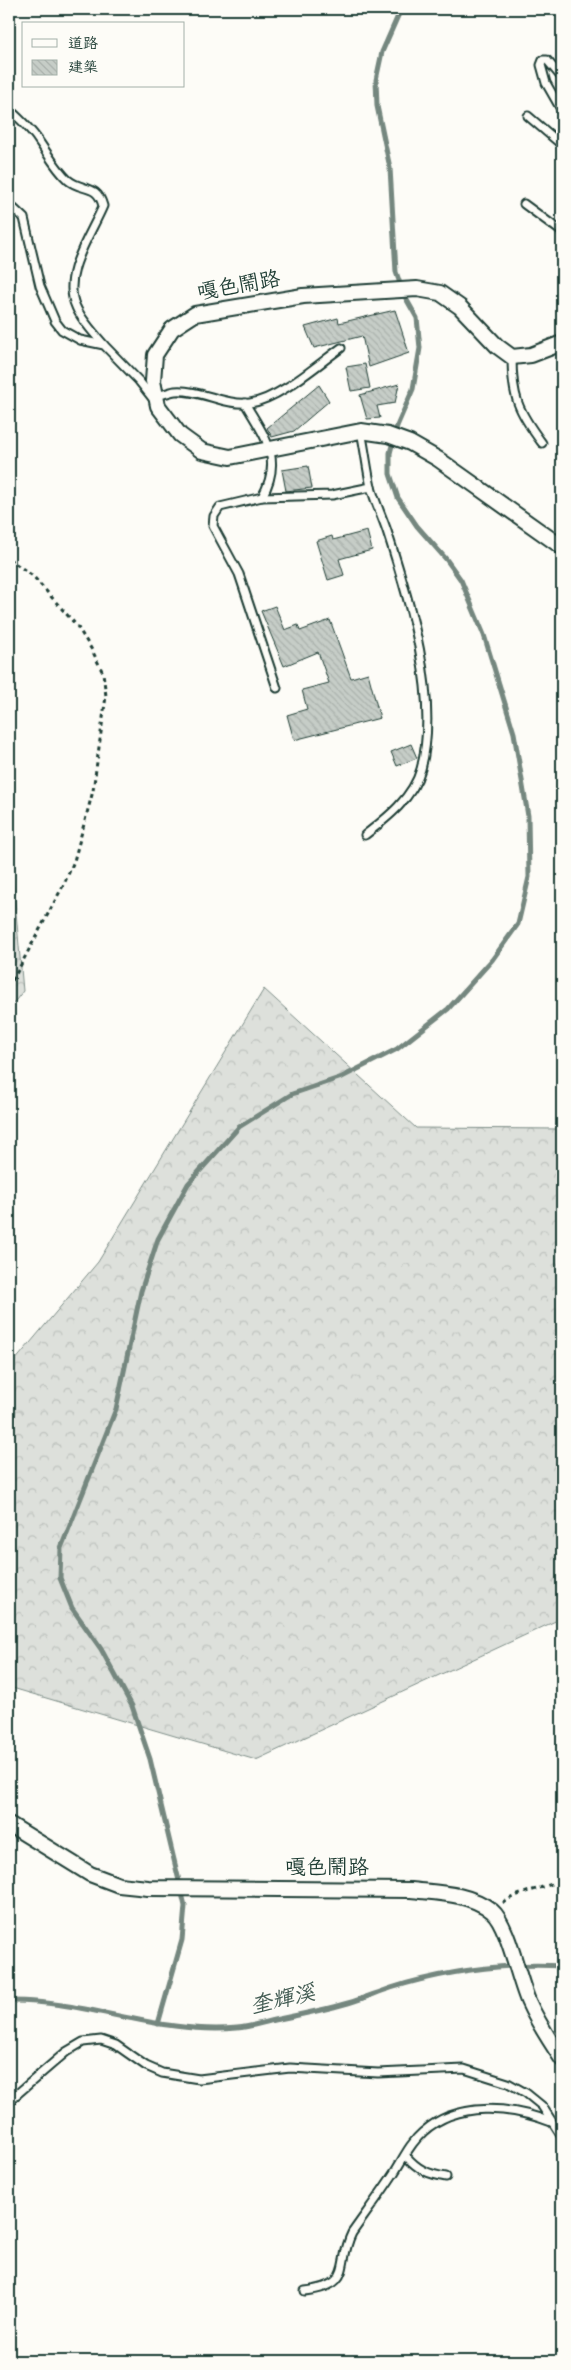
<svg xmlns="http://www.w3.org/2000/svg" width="571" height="2370" font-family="'Indie Flower','LXGW WenKai TC',sans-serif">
	<defs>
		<pattern id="forest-crowns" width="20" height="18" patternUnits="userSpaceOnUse" patternTransform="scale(1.25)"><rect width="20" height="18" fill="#dde0db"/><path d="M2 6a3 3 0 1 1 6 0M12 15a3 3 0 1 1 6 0" fill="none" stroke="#bdc1bd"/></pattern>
		<pattern id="building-back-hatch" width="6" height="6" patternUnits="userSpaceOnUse" patternTransform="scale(1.25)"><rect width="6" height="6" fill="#c6cdc7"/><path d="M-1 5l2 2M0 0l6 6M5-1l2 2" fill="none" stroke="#aab1ac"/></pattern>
	</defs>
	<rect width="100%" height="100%" fill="#fdfcf7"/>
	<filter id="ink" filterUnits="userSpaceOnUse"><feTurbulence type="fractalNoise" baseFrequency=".02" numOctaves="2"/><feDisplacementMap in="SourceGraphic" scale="10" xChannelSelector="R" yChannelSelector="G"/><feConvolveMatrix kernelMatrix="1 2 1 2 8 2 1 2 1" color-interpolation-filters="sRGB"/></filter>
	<g filter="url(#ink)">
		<!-- forest -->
		<g fill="url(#forest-crowns)" stroke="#7e8e88">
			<polygon points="9,833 23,991 9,1009"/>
			<polygon points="264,989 416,1128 562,1129 562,1618 256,1760 9,1687 9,1368 98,1262"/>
		</g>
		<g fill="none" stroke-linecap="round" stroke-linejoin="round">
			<!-- stream -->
			<g stroke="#75877f" stroke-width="5">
				<polyline points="559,1965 562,1979"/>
				<path d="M9,2001C86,2000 159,2035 237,2028C249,2027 262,2023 274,2020C299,2015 324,2010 348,2003C362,1999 376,1993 391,1988C446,1971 504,1963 562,1966"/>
				<polyline points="158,2024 182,1940 185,1906 150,1759 132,1706 101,1649 72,1608 60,1578 61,1548 116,1409 141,1291 158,1239 188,1184 239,1127 292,1094 342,1077 397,1049 448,1009 492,960 518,924 529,877 528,816 514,733 484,635 461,580 446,559 417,526 398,498 390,474 390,453 397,426 413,389 420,348 417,318 404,295 396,272 390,168 377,106 376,80 382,52 401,9"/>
			</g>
		</g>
		<!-- building -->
		<g fill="url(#building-back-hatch)" stroke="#1f3d34">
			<polygon points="395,310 409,353 369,367 362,336 314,348 305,327 338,318 339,323"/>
			<polygon points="365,364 370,388 351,391 346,367"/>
			<polygon points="399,384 395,403 377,406 380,418 367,419 360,395"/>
			<polygon points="319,385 329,401 294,431 272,437 267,428"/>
			<polygon points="308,466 312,488 286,491 282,470"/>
			<polygon points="367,531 372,550 339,559 344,575 328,580 316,541 332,536 333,540"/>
			<polygon points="275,606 285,630 298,625 300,631 330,620 351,678 368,673 380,718 294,740 287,715 307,709 302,690 329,683 318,652 284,666 261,611"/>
			<polygon points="411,744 417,758 397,766 391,752"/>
		</g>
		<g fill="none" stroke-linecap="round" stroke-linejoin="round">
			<defs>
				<g id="lane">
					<polyline points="562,78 547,60 543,60 541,65 546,83 562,111"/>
					<path d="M9,109C19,118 30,128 38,140C48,154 56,169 68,180C82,192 97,183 103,206C91,235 61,275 76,307C82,321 94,333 104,345"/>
					<polyline points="528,116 562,145"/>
					<polyline points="9,204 24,218 40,286 55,321 62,330 80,340 104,345 139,381 154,400"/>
					<polyline points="524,204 562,232"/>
					<path d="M512,357C512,397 518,411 542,443"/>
					<path d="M156,396C162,395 169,392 175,391C200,389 225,406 250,403C279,399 317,365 341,348"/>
					<path d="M245,403C264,436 284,458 262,497L220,507L214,516L213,526L239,574L277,688"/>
					<path d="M361,431C365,450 367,469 371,487C375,502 382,516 387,531C409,599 440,698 421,769C413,798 387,818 365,835"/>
					<polyline points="262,497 332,495 371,487"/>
					<polyline points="9,2101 66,2052 83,2042 101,2040 116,2045 146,2066 162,2073 199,2079 290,2068 378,2073 464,2069 508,2083 526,2093 542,2106 562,2137"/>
					<path d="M406,2156C418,2170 428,2174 446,2177"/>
					<path d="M305,2291C355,2285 336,2265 352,2233C366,2213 381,2193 394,2173C403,2159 410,2143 423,2132C457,2101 511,2106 551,2122"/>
				</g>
				<g id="street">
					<polyline points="562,343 531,355 512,357 497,346 460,307 440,293 417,289 303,296 195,314 172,329 155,355 153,381 158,406 180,435 202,451 230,457 361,431 388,435 410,443 438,459 562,547"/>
					<path d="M9,1824L90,1874L119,1885L148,1888L411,1890C437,1893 470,1893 492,1911C508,1924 519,1982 529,2003C538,2023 550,2041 562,2059"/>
				</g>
			</defs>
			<!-- lane casing -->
			<use href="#lane" stroke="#1f3d34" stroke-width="11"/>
			<!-- street casing -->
			<use href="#street" stroke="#1f3d34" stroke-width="18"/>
			<!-- path -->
			<g stroke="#1f3d34" stroke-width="3" stroke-dasharray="4 4" stroke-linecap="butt">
				<polyline points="9,559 33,576 77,626 92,650 103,673 106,696 93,791 74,861 64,884 9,987"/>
				<path d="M503,1903C521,1890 543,1890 562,1879"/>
			</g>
			<!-- lane -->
			<use href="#lane" stroke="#fdfcf7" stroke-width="7"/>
			<!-- street -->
			<use href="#street" stroke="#fdfcf7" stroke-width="14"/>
		</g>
	</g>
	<g text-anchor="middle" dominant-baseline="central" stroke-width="5" stroke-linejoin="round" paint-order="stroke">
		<!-- street labels -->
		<g font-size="21" fill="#1f3d34" stroke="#fdfcf7">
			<text transform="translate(239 287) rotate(-10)">嘎色鬧路</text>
			<text x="327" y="1869">嘎色鬧路</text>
		</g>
		<!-- water labels -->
		<g font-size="22" font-style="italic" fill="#435c53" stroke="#fdfcf7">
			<text transform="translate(283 2001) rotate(-13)">奎輝溪</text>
		</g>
	</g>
	<!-- margin -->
	<rect width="571" height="2370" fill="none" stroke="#fdfcf7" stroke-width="30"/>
	<rect x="15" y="15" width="541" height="2340" fill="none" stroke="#1f3d34" stroke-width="2" filter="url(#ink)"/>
	<!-- legend -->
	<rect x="22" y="22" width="162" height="65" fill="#fdfcf7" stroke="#a4b0a9"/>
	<rect x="32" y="39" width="25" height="8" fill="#fdfcf7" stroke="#a4b0a9"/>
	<text x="68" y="48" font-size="15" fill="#1f3d34">道路</text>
	<rect x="32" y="60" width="25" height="15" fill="url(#building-back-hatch)" stroke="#a4b0a9"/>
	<text x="68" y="72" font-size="15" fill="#1f3d34">建築</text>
</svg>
